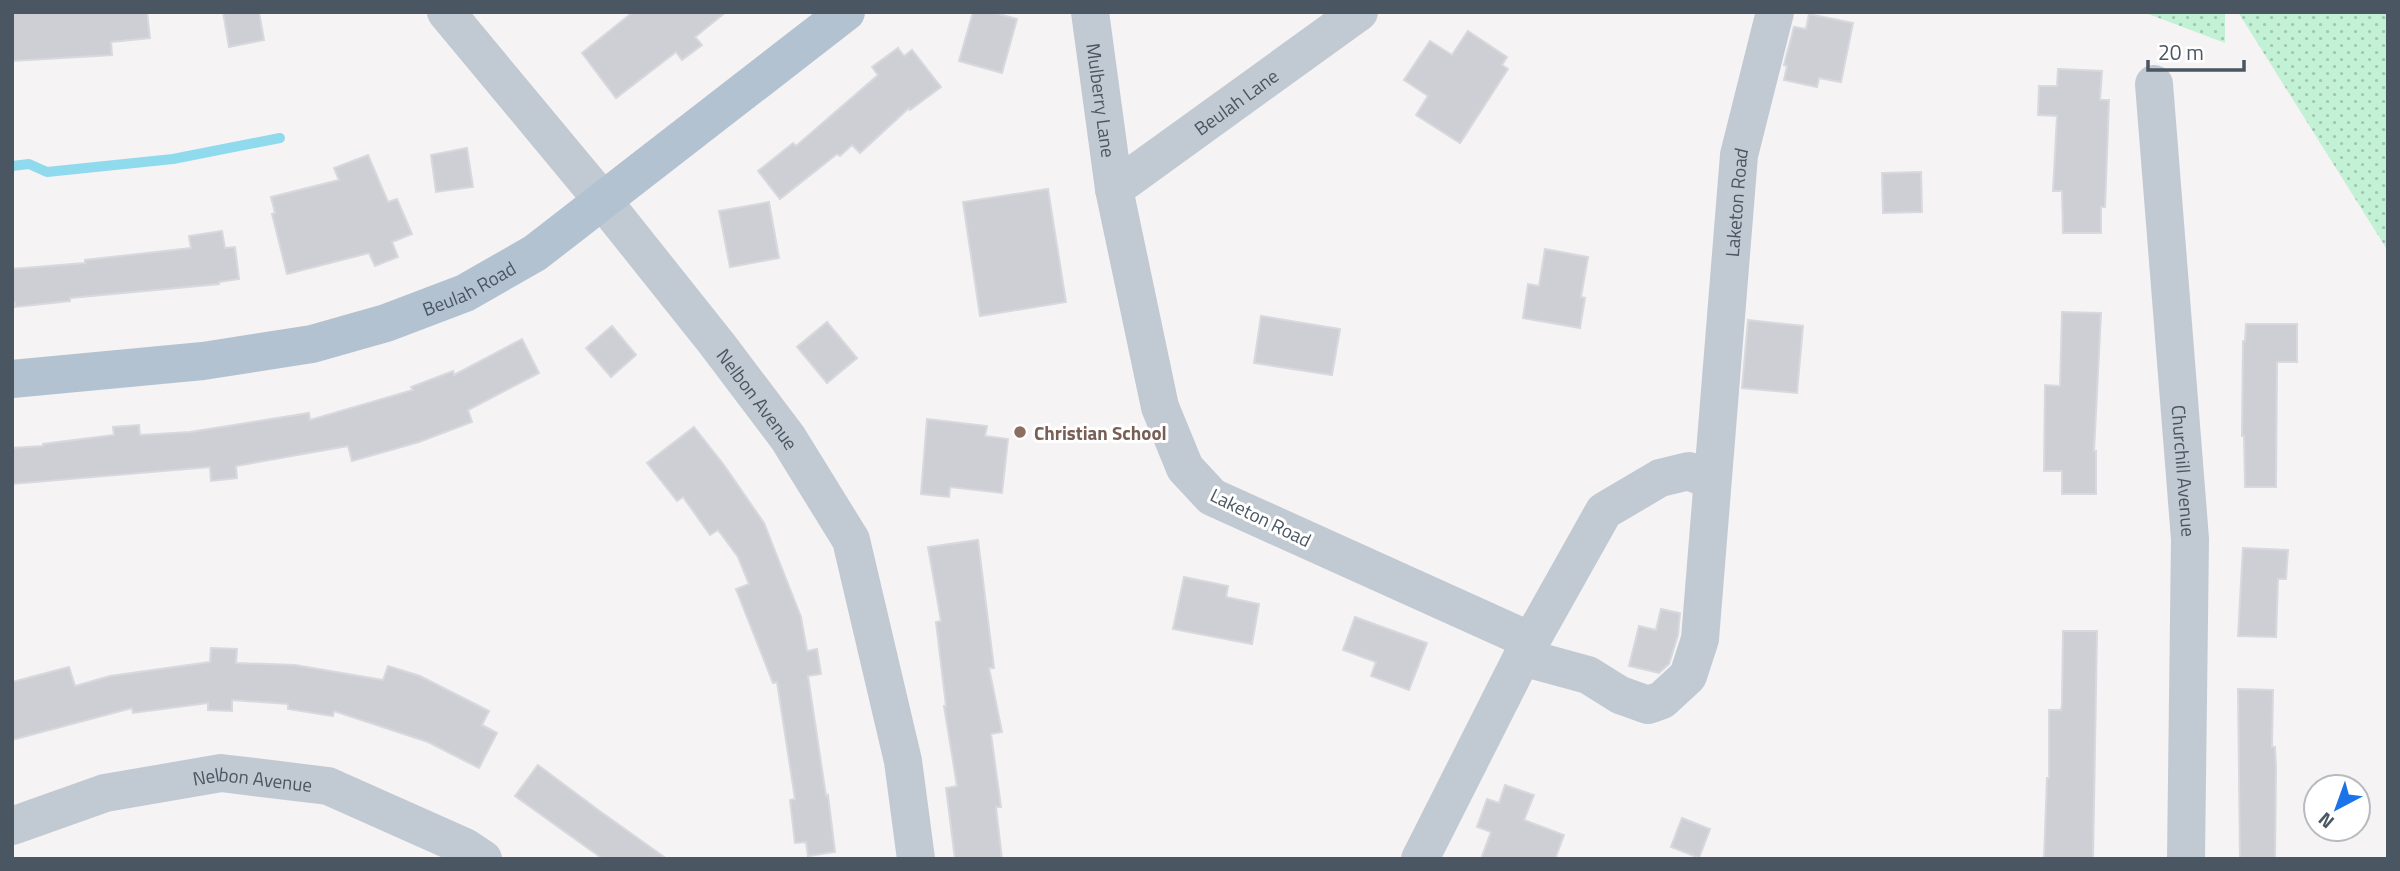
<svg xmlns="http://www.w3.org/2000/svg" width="2400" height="871" font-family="'Titillium Web',sans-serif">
	<defs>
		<pattern id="grass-dots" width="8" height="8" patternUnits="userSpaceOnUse" patternTransform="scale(1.75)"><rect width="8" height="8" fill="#c3f1d5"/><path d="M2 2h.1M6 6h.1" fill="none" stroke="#a0c6b0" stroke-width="1.8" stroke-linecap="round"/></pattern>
	</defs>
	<rect width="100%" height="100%" fill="#f5f3f3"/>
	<!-- grass -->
	<g fill="url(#grass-dots)">
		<polygon points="2143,12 2225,12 2225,43"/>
		<polygon points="2238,12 2388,12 2388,251"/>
	</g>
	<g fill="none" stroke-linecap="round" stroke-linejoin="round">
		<!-- stream -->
		<polyline stroke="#90daee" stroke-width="10" points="12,166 29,164 47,172 173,159 280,138"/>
	</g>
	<!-- building -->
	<g fill="#cdcfd5" stroke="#d7d9de" stroke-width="2">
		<polygon points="12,12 147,12 150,38 111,42 112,55 12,61"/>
		<polygon points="223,12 259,12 264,40 229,47"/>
		<polygon points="633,12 726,12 695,37 702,45 682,60 676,52 616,98 582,53"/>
		<polygon points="973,12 992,12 1017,19 1002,73 959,61"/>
		<polygon points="1809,14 1853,23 1841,82 1819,78 1817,87 1784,80 1787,66 1784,65 1794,27 1806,29"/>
		<polygon points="1468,31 1507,57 1502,65 1508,69 1460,143 1416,115 1428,96 1404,80 1430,41 1452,55"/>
		<polygon points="898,48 904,56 912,50 941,87 910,110 909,108 860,153 852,145 840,156 837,154 780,199 758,171 793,143 796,146 878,75 872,67"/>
		<polygon points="2058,69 2102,71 2100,100 2109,100 2105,207 2101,207 2101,233 2063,233 2062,191 2053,191 2057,116 2038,115 2039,86 2057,86"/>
		<polygon points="467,148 473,187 436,192 431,155"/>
		<polygon points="368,155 388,202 397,199 412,234 392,242 398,257 375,266 369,253 287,274 272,214 275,213 271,197 339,180 334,168"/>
		<polygon points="1921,172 1922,212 1883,213 1882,173"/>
		<polygon points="1048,189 1066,302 980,316 963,202"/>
		<polygon points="769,202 779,258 730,267 719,211"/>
		<polygon points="222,231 225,248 235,247 239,279 219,282 219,284 70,298 70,301 15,307 15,303 12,304 12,269 85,263 85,260 191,248 189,236"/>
		<polygon points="1545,249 1588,257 1581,297 1585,298 1580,328 1523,318 1528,284 1539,286"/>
		<polygon points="2062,312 2101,313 2094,451 2096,451 2096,494 2062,494 2062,471 2044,471 2045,385 2060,386"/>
		<polygon points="1261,316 1340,329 1332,375 1254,363"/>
		<polygon points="1748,320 1803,326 1797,393 1742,388"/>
		<polygon points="827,322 857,358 827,383 797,347"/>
		<polygon points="2246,324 2297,324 2297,362 2277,362 2276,487 2245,487 2244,436 2242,436 2243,341 2245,341"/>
		<polygon points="612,326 636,355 611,377 586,348"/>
		<polygon points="522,339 539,373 468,410 472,422 419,442 352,461 348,446 236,466 237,478 211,481 210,467 12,484 12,448 43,446 43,444 114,435 113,427 139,425 140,435 190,432 309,413 310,420 413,390 411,387 453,371 454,375"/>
		<polygon points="927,419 987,426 985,436 1008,439 1002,493 950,487 949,497 921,494"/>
		<polygon points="694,427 724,465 764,523 801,617 807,651 817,649 821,674 808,676 826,796 828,795 835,852 808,856 806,842 795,843 790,800 795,799 777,682 773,683 736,589 749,584 738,557 718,530 710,535 683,497 677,501 647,463"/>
		<polygon points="978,540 994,668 989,668 1002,732 991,734 1001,807 996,807 1002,859 955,859 946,788 957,786 944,706 946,706 936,622 941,621 928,547"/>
		<polygon points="2243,548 2288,550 2286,579 2278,579 2276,637 2238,636"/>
		<polygon points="1184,577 1228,586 1226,597 1259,604 1252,644 1173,629"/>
		<polygon points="1661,609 1680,613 1678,635 1669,664 1659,673 1629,666 1639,626 1656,630"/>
		<polygon points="1355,617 1427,643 1409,690 1371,676 1376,662 1343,650"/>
		<polygon points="2063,631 2097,631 2093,859 2044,859 2047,778 2049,778 2049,710 2061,710 2062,704"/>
		<polygon points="211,648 237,649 236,663 295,665 383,680 388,666 420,676 489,711 482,725 497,733 479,768 428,742 334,711 333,716 288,709 288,704 232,700 232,711 208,710 208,703 133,713 132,708 12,740 12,682 69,667 75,686 110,676 210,662"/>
		<polygon points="2238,689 2273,690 2272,747 2275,747 2276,768 2275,859 2240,859"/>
		<polygon points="538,765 601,812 667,859 603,859 515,796"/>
		<polygon points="1505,785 1534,795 1524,820 1564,835 1555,859 1481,859 1491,832 1477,827 1487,799 1499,803"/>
		<polygon points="1682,818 1710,829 1699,858 1671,847"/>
	</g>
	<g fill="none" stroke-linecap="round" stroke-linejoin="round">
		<!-- minor -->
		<g stroke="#c1cad2" stroke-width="38">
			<path id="s1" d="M446,12L603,201L717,344L788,438L851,540L903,761L916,859"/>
			<path id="s2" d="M1090,12L1114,189L1160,407L1185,468L1212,497L1531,641"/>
			<path id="s3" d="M2154,84L2190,539L2186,859"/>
			<path id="s4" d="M1114,189L1359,12"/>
			<path id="s5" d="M1522,657L1588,675L1620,695L1648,705L1662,700L1688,676L1700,639L1739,155L1775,12"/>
			<path id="s6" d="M12,826L105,793L221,773L328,786L465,847L483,859"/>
			<polyline points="1420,859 1522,657 1604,511 1660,478 1689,471 1711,481"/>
		</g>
		<!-- major -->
		<path stroke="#b3c2d1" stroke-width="38" id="s7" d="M12,379L203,361L312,344L386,323L465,293L535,253L846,12"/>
	</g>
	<!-- markers -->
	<circle fill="#8d6e63" stroke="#fff" stroke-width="2.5" cx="1020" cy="432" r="7"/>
	<g text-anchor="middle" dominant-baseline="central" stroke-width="6" stroke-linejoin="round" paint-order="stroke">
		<!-- street labels -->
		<g font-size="19" fill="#4a5661" stroke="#fff">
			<text stroke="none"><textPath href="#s2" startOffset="89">Mulberry Lane</textPath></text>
			<text stroke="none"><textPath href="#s4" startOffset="150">Beulah Lane</textPath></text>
			<text stroke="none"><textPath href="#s5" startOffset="663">Laketon Road</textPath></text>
			<text stroke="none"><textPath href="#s7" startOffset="469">Beulah Road</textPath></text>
			<text stroke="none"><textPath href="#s1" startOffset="497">Nelbon Avenue</textPath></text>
			<text stroke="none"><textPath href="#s3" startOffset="388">Churchill Avenue</textPath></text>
			<text transform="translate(1261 517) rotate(26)">Laketon Road</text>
			<text stroke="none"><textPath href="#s6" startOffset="248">Nelbon Avenue</textPath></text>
		</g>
		<!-- education labels -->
		<g font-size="19" font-weight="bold" fill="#785e54" stroke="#fff" text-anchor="start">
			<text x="1034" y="432">Christian School</text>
		</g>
	</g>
	<!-- border -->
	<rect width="2400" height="871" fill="none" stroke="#4a5661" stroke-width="28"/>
	<!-- north arrow -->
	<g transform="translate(2337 808) rotate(221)"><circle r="33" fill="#ffffff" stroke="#b7bbc0" stroke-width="2"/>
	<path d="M0-5L12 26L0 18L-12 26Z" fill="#1a73e8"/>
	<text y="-10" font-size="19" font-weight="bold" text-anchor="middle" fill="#4a5661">N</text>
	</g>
	<!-- scale -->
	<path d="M2148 60v10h96v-10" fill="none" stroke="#4a5661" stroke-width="3.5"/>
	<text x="2158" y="60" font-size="21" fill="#4a5661" stroke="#ffffff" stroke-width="5" paint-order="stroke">20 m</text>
</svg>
